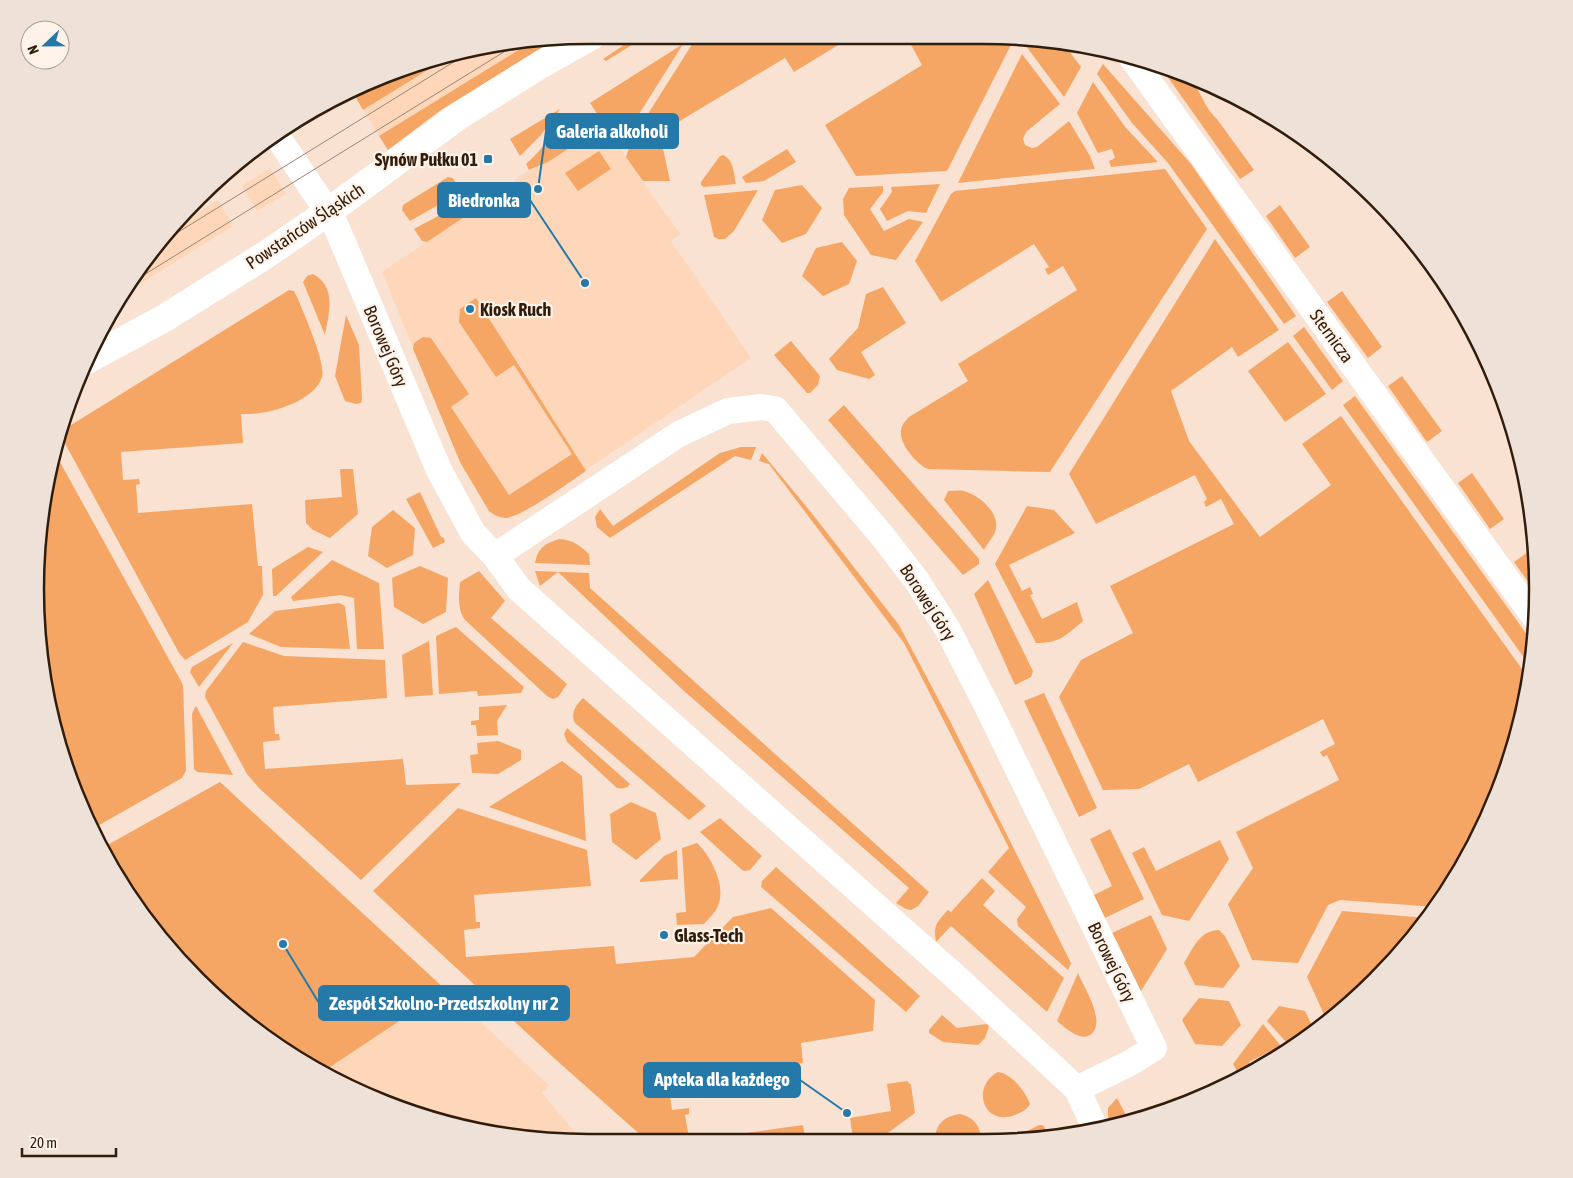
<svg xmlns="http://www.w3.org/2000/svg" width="1573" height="1178" font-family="'Asap Condensed',sans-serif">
	<rect width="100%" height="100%" fill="#f9e2d1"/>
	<!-- built -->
	<g fill="#fed7bb">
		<polygon points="530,43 379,136 363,110 455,53"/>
		<polygon points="605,125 651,194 681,234 671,241 751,358 521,514 504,518 496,516 489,511 460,462 382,272 515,182 516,179 521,175 548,162"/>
		<polygon points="270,168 286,194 257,211 242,186"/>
		<polygon points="218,200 233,226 119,297 129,281 171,230"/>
		<polygon points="220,782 549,1085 542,1093 580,1138 517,1138 411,1114 312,1069 224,1005 129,897 104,847"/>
	</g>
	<!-- green -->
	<g fill="#f6a664">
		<polygon points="639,35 648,35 606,61 603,59"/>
		<polygon points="698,35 853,36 794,72 785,58 683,119 660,135 670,181 643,181 626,157 632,139"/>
		<polygon points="905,36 1010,36 1013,41 947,171 856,176 825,125 922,65 909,41 905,43 902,38"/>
		<polygon points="1030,38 1063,43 1081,67 1064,97 1026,46"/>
		<polygon points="557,39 441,110 388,150 379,136 530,43"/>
		<polygon points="683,44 619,146 590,103"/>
		<polygon points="455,53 363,110 356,98 387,78 445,54"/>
		<polygon points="1022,54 1060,104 1026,132 1023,139 1025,145 1032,148 1037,147 1069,121 1090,156 1095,169 958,183"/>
		<polygon points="1103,64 1191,164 1296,316 1284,324 1168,163 1132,123 1097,74"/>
		<path d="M1160,66C1168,69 1180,71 1187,76C1199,85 1204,108 1217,119L1254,170L1240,179Z"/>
		<polygon points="1093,82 1126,128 1158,162 1111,167 1109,161 1115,158 1112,149 1098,153 1077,113"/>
		<polygon points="560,109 541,135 520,156 510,139"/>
		<path d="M573,113L586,133L585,138L548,162L529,170L526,164C544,149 555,127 573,113Z"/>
		<polygon points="787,149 796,162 764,181 746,183 742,177"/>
		<polygon points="599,151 611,169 578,191 565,173"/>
		<path d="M723,155C734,160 734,174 736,184L704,187L701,185V182L720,156Z"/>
		<path d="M1165,169L1207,229L1050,472L928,469C918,465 902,447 901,435C900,427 904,422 909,417L968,381L958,364L1077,290L1063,266L1048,275L1045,269L1049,267L1034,244L941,302L915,261L951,194L955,191Z"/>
		<polygon points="448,177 453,178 461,192 410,221 402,210 403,205"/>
		<polygon points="940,184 926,213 908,211 887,221 880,209 892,192 891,187"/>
		<polygon points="802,185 822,208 806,234 782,243 762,220 775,190"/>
		<polygon points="883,186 883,192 870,209 884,231 909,219 923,222 896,260 871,255 844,215 843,199 849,188"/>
		<polygon points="758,190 734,231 725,239 718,239 714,237 704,195"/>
		<polygon points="466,201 473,211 427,242 422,241 414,229"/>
		<polygon points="1280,205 1310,247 1295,258 1266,216"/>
		<polygon points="1215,239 1279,330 1238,357 1232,347 1171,391 1189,441 1260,537 1331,485 1302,444 1341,416 1529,679 1527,697 1496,801 1445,897 1436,907 1340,900 1328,905 1298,963 1252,960 1228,904 1253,868 1236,832 1339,780 1327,755 1323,757 1320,752 1335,744 1323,719 1198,782 1189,764 1139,789 1103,790 1059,697 1081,660 1133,633 1110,586 1234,524 1221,499 1206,507 1204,502 1207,499 1195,475 1096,524 1069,474"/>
		<polygon points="842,242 857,261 849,284 823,296 802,276 816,248"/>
		<path d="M313,274C337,287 329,313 325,335L303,282L307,276Z"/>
		<polygon points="883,287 906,323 861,352 875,375 869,379 837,370 829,359 858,328 866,294"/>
		<path d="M289,290L294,291L298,299C304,314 326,363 322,377C316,398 279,411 260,413C254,414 247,414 241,414L243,443L121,452L123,480L139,479L140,484L136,485L138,513L252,504L258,566H262L263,595L248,622L185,660L179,653L61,436L63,430Z"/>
		<polygon points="1342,291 1382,347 1368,358 1327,302"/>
		<path d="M476,298L586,471C570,482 523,516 506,518C500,518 494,515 489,511L460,462L417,358L413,349L414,343L423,337L431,338L469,394L451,407L509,495L572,454L514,365L496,377L459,322L460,309Z"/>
		<polygon points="346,315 359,345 362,399 361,403 356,404 345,401 335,376"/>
		<polygon points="1304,327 1343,381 1332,390 1293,336"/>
		<polygon points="791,341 820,376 818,385 810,393 807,393 774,355"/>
		<polygon points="1288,342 1326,394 1285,422 1248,371"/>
		<polygon points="1402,376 1442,431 1427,442 1388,386"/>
		<polygon points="1355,396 1533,643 1530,666 1343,405"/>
		<polygon points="844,405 979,559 979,564 963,575 828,420"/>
		<polygon points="741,447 756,447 751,460 735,456 610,538 597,527 595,517 600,509 613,526 720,453"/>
		<polygon points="55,453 181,681 183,686 186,771 182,778 94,828 64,767 36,625 46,481"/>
		<polygon points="762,453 810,511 899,625 950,721 1071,963 1068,970 1018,926 1017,919 1026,907 988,872 1009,848 904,643 769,464 759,461"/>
		<polygon points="340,469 353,469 358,514 330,538 313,530 306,523 305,500 342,497"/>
		<polygon points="1472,473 1504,519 1490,529 1458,483"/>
		<path d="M948,491C953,491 959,490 964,491C979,495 999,512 996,529C995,535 987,544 984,550L944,500Z"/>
		<polygon points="420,492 441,537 444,538 445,542 433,548 406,499"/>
		<path d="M1027,506L1054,510L1075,533L1009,565L1022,591L1030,587L1033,594L1030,595L1042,619L1077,602L1083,621C1065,636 1060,643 1036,643L995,564Z"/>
		<polygon points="393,510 415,528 413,555 387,568 368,556 372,527"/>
		<path d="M559,539C573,540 579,545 589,554L590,565L535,563C538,547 545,544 559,539Z"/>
		<polygon points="308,547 323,552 276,596 273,596 272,569"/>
		<polygon points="1528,552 1535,561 1537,594 1514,562"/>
		<polygon points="332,560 379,583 384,649 357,649 354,598 341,595 293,601 291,597"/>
		<polygon points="420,566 448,578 446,612 423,624 394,607 392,578"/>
		<path d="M479,571L505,601L491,618L567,684L558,697L553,699L547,696L464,619C457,607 459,595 460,582Z"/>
		<polygon points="535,571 589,573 590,588 929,892 918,906 911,910 906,909 896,903 909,888 684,691 558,572 540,586"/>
		<polygon points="988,580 1033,671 1031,677 1015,685 974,594"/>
		<polygon points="339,603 345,606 350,649 281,647 249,634 275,611"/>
		<polygon points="456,627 524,687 521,693 478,696 477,691 439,694 436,636"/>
		<polygon points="429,641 433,695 405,697 402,655"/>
		<polygon points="243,642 284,656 385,660 387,698 273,707 275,734 279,734 280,740 263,742 265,769 403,759 406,785 461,783 361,880 260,789 247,774 205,697 206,691"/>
		<polygon points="233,643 199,687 190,672 192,667"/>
		<polygon points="1044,693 1097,808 1079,817 1024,701"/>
		<path d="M583,698L706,806L689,820L575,723C570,713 576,705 583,698Z"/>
		<polygon points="507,705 497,721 498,735 477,736 476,725 471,725 471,721 479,720 479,707"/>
		<polygon points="196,706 233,775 197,772 194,769 192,715 193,711"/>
		<path d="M567,728L630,784C626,789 623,789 617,788L567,742L564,734Z"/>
		<polygon points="498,741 521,750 521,760 498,774 472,773 470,755 478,754 477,743"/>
		<polygon points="562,761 582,776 586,841 489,807"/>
		<polygon points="220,782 446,990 321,1073 312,1069 224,1005 129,897 104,847"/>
		<polygon points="631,802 656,813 661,839 636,860 612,842 610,814"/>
		<polygon points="458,808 587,850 591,886 474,895 476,922 480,922 480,928 464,930 466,957 614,946 616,964 694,957 733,917 771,908 875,1000 873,1031 801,1043 803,1063 668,1083 672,1110 689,1108 689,1114 685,1115 689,1138 644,1138 554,1058 373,891"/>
		<polygon points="720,818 762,856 750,870 745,871 742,870 700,832"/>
		<polygon points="1110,829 1144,899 1105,918 1094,895 1112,886 1090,839"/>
		<polygon points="1220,840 1229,859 1189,921 1162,915 1132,853 1144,847 1156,871"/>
		<path d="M697,843C711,856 728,888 717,908C714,914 708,919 704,924L677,925L676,913L686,912L682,848Z"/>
		<polygon points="677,850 678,879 640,882 640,880 664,856"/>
		<polygon points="776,867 920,996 906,1012 761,887 762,881"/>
		<path d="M982,878L995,891L983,905L1064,978L1047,1012L951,926L936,942C933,925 937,922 948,910L951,912Z"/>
		<polygon points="1342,911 1428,918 1376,981 1327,1021 1307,977"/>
		<polygon points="1151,915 1167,949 1141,991 1112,933"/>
		<path d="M1219,930L1225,936L1240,966L1223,988L1195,985L1184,963C1194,947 1199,931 1219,930Z"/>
		<path d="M1078,973C1084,987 1094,1002 1096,1017C1098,1027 1093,1040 1080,1036C1072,1034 1063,1026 1057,1021Z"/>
		<polygon points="1199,998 1229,1001 1241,1025 1222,1046 1195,1044 1182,1020"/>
		<polygon points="1279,1006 1305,1011 1314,1029 1287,1043 1267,1021"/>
		<polygon points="942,1015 957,1028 986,1024 989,1026 985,1038 978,1045 943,1042 929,1033 929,1030"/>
		<polygon points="1263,1024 1281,1046 1249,1062 1253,1070 1240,1077 1233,1064"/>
		<path d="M998,1072C1011,1073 1026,1092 1030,1104C1026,1111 1021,1112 1015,1115C984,1127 970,1087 998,1072Z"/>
		<polygon points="907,1081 911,1085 915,1113 881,1138 853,1138 850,1118 891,1111 887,1084"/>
		<polygon points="1117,1098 1128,1119 1108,1124 1108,1108"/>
		<path d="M960,1114C974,1118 979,1124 981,1138H935C936,1123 945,1116 960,1114Z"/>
		<polygon points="803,1125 805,1138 711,1138"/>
		<polygon points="1039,1125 1043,1125 1051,1138 1014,1138"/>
	</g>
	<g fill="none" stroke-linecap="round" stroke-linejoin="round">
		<!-- minor -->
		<g stroke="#fff" stroke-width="26">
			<polyline points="1129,54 1535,618"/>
			<polyline points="277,136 328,212 336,226 439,470 473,533 495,556 519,589 958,979 1077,1089 1095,1128"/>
			<polyline points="495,556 679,434 728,411 761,407 775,409 884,538 917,581 948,630 988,708 1154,1048 1130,1063 1077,1089"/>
		</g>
		<!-- secondary -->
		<polyline stroke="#fff" stroke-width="28" points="87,360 163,319 267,254 328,212 457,117 540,65 593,35"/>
		<!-- tram -->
		<g stroke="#9b8574" stroke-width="1">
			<polyline points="159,244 473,50"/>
			<polyline points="126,286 515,45"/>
		</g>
	</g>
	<!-- markers -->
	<g fill="#2579a9" stroke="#fef2e9" stroke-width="2">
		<rect x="483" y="154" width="10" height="10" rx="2.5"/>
		<circle cx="470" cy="309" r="5"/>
		<circle cx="664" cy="935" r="5"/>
	</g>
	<g text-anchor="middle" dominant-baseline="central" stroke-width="4.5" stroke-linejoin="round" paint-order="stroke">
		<!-- poi labels -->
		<g font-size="18" font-weight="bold" fill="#311d0c" stroke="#fef2e9" text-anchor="start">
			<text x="478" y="159" text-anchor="end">Synów Pułku 01</text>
			<text x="480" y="309">Kiosk Ruch</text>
			<text x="674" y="935">Glass-Tech</text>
		</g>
		<!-- street labels -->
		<g font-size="18" fill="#311d0c" stroke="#fef2e9">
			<text transform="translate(305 226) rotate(-34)">Powstańców Śląskich</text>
			<text transform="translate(1332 336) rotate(54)">Sternicza</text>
			<text transform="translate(386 346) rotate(67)">Borowej Góry</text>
			<text transform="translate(928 602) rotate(57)">Borowej Góry</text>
			<text transform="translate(1112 962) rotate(64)">Borowej Góry</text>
		</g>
	</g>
	<!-- crop -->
	<path d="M0 0H1573V1178H0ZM589 44H984A545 545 0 0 1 1529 589V589A545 545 0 0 1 984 1134H589A545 545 0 0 1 44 589V589A545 545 0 0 1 589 44Z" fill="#eee1d7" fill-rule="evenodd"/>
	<path fill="none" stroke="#311d0c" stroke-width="2.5" d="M589 44H984A545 545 0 0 1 1529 589V589A545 545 0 0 1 984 1134H589A545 545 0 0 1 44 589V589A545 545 0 0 1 589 44Z"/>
	<!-- callouts -->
	<path fill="none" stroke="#2579a9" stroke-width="2" d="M538 189L546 131M585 283L530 200M283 944L319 1003M847 1113L800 1080"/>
	<g fill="#2579a9" stroke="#fef2e9" stroke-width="2">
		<circle cx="538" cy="189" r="5"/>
		<circle cx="585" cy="283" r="5"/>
		<circle cx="283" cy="944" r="5"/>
		<circle cx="847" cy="1113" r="5"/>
	</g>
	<g fill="#2579a9" stroke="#2579a9" stroke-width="2">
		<rect x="546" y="114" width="132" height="34" rx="5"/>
		<rect x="438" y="183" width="92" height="34" rx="5"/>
		<rect x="319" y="986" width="250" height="34" rx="5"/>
		<rect x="644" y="1063" width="156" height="34" rx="5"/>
	</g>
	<g font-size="19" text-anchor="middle" font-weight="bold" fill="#fff">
		<text x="612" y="138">Galeria alkoholi</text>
		<text x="484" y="207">Biedronka</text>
		<text x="444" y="1010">Zespół Szkolno-Przedszkolny nr 2</text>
		<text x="722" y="1086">Apteka dla każdego</text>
	</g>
	<!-- north arrow -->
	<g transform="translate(45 45) rotate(248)"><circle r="24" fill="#fef2e9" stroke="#ac9d91"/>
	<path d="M0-4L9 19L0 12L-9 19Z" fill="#2579a9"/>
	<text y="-8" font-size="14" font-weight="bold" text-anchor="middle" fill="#311d0c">N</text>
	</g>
	<!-- scale -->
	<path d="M22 1148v8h94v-8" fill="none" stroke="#311d0c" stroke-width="2.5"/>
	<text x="30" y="1148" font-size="15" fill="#311d0c" stroke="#fef2e9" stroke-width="4" paint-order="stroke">20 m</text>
</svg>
